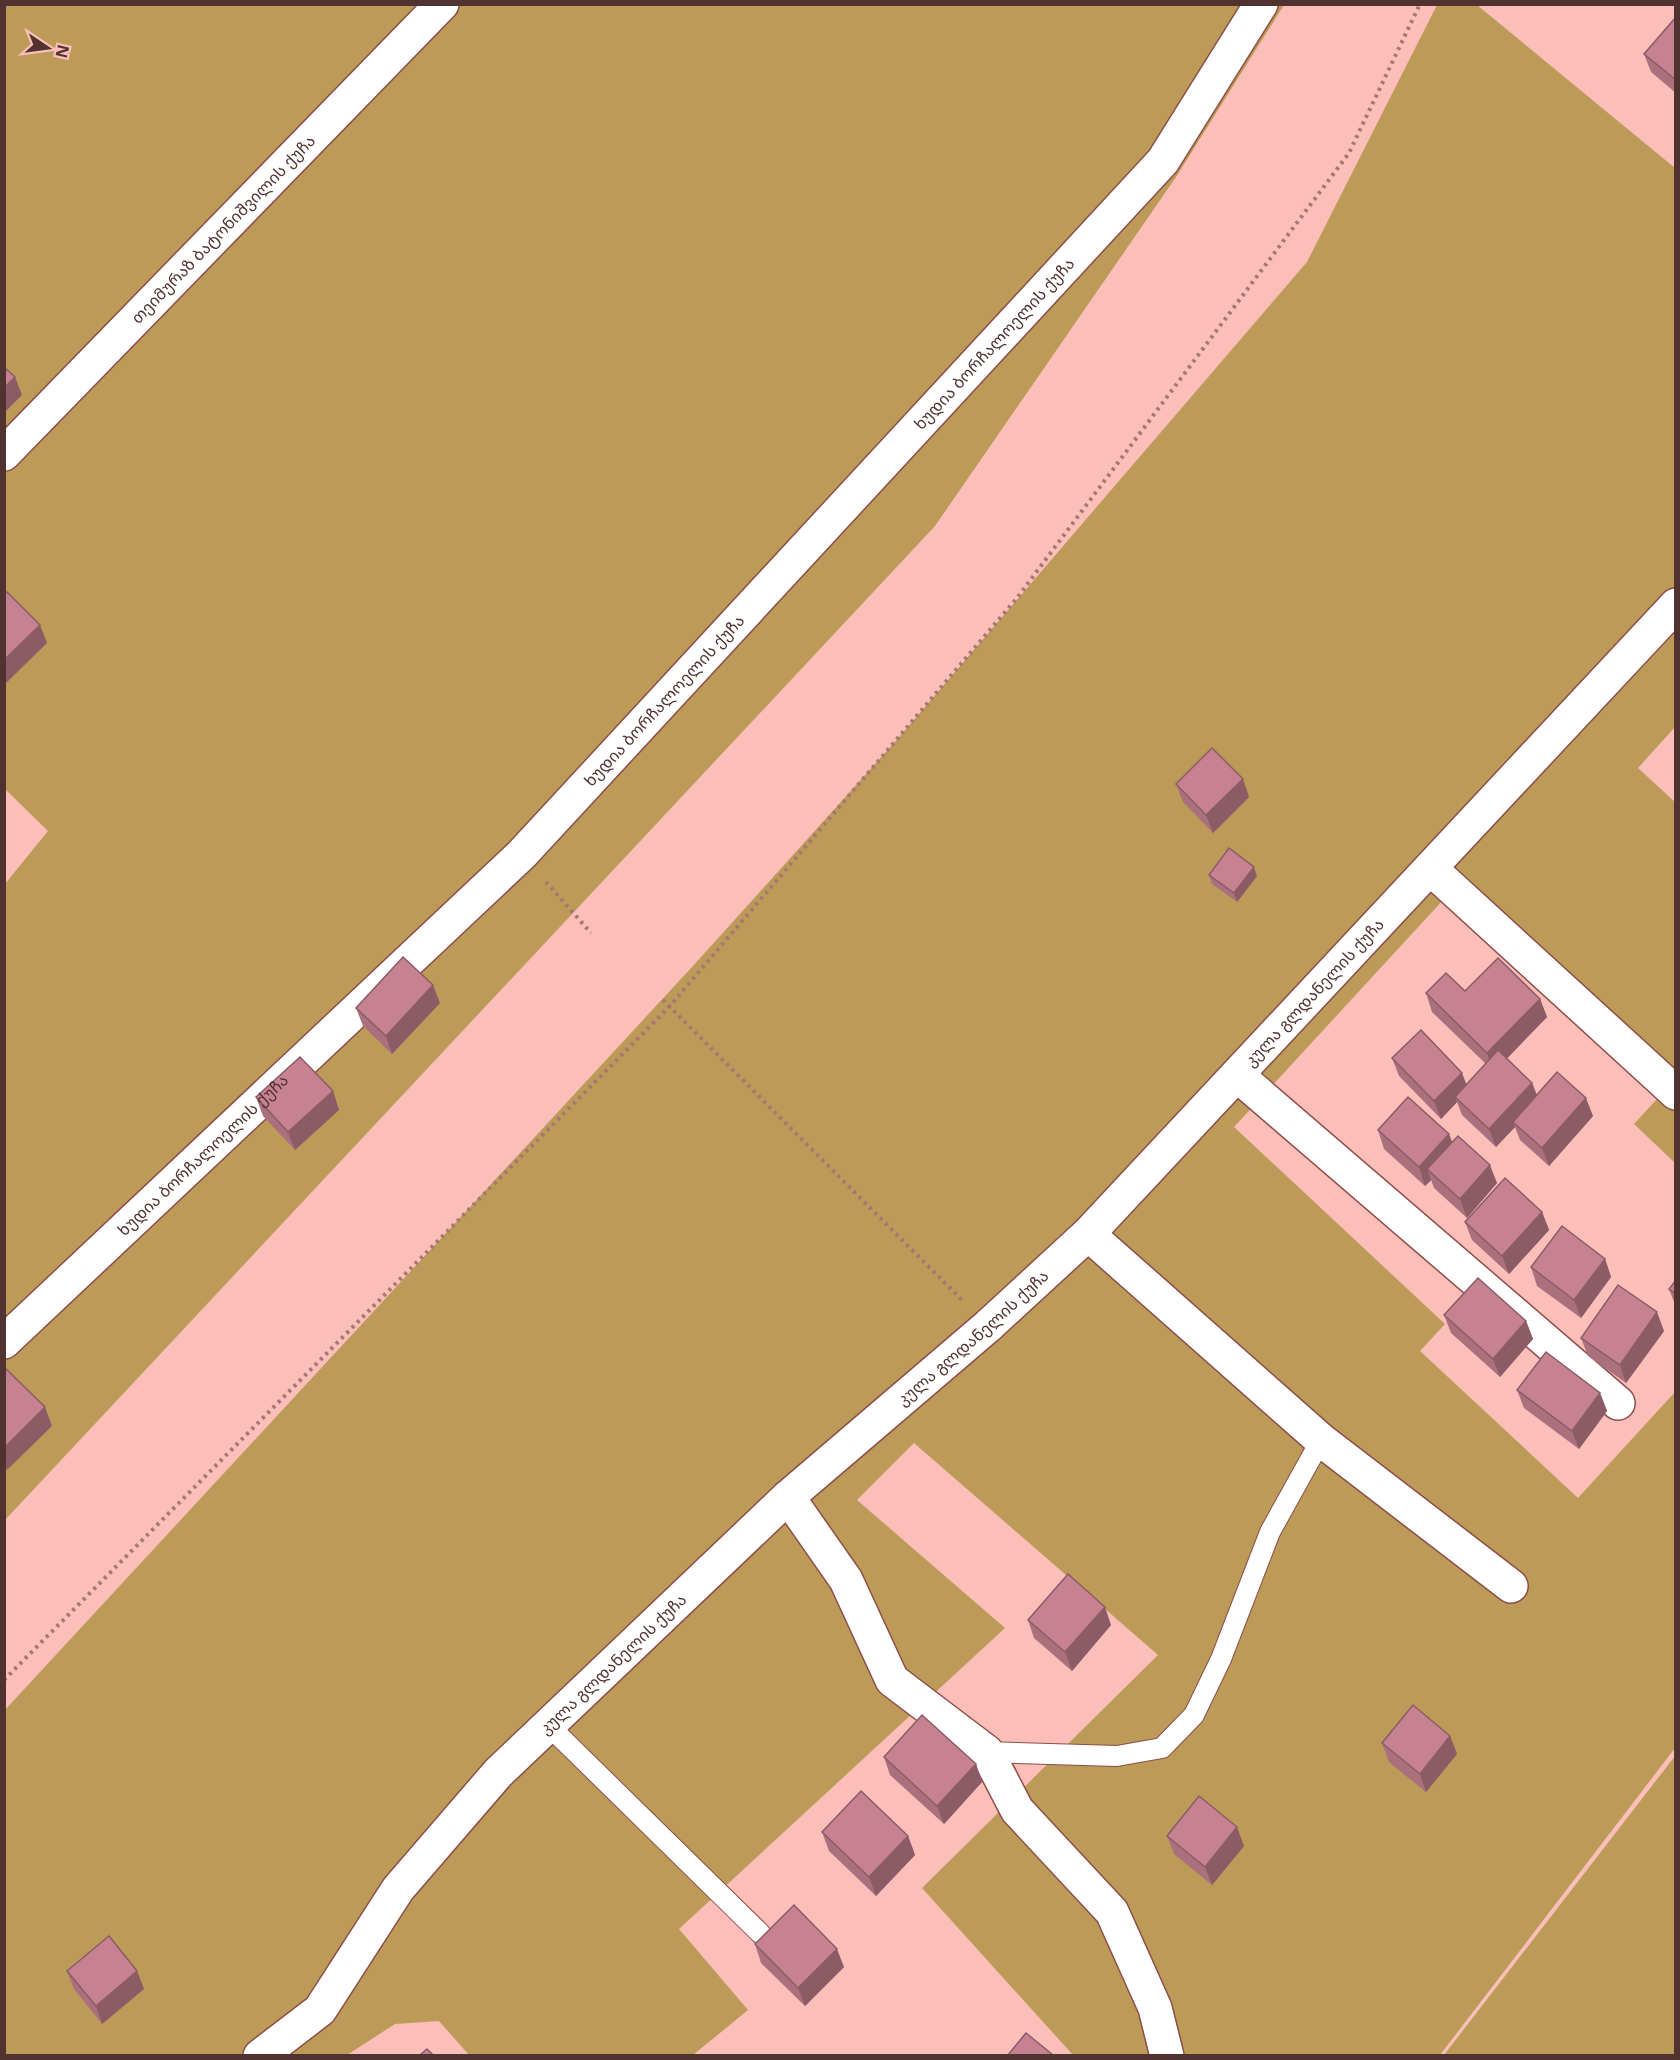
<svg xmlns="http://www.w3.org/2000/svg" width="1680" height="2060" font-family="Georgia,'Noto Sans Georgian',serif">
	<rect width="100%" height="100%" fill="#fbbeb9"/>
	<!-- green -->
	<g fill="#bb9b57">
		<polygon points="5,5 1284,5 1176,177 935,526 5,1520 5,884 48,831 5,789"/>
		<polygon points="1437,5 1477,5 1675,168 1675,727 1638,768 1675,802 1675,1163 1634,1124 1658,1098 1444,899 1234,1127 1445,1324 1420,1351 1578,1498 1675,1392 1675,1748 1440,2055 1073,2055 922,1888 1158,1655 914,1443 857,1500 1005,1628 679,1929 748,2010 693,2055 469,2055 439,2021 395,2024 347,2055 5,2055 4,1711 692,967 894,743 1307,262"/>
		<polygon points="1675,1756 1675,2055 1444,2055"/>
	</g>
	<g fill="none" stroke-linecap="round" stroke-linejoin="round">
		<defs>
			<g id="service">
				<polyline points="548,1725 760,1933"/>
				<polyline points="987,1752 1117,1756 1162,1748 1194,1715 1221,1659 1270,1532 1321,1440"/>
			</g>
			<g id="minor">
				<path id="s1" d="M4,454L442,4"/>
				<polyline points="1431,869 1676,1093"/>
				<polyline points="1237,1075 1618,1403"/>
				<polyline points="1088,1234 1321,1440 1511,1586"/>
				<path id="s2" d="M4,1342L522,854L1163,161L1261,4"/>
				<polyline points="788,1497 846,1580 892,1680 987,1752 1017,1810 1112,1912 1155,2008 1167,2056"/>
				<path id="s3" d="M260,2056L320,2010L398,1889L498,1773L788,1497L988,1326L1088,1234L1676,605"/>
			</g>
		</defs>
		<!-- service casing -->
		<use href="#service" stroke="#8e4d49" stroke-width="22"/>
		<!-- minor casing -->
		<use href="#minor" stroke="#8e4d49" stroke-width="36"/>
		<!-- path -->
		<g stroke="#a47773" stroke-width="4" stroke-dasharray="3 4.5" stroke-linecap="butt">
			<polyline points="546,882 591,933"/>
			<polyline points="663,1000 963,1301"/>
			<polyline points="4,1680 669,1007 1017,598 1349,153 1420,4"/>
		</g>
		<!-- service -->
		<use href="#service" stroke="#fff" stroke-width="20"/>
		<!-- minor -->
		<use href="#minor" stroke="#fff" stroke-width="33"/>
	</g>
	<!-- wall -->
	<g fill="#ab707e">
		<polygon points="1676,17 1676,93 1651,72 1644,54"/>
		<polygon points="1176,784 1249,797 1213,833 1183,802"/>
		<polygon points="1209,875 1257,876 1237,902 1212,884"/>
		<polygon points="1465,991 1540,999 1547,1017 1507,1058 1532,1083 1537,1095 1593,1116 1549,1166 1520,1140 1515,1127 1496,1147 1462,1115 1457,1102 1441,1119 1399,1076 1392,1058 1466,1085 1486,1064 1432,1012 1426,993"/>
		<polygon points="440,1003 392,1054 363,1026 356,1008"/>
		<polygon points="333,1091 339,1110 295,1150 263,1116 256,1097"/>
		<polygon points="1378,1130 1452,1142 1497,1183 1467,1218 1434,1188 1431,1180 1425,1186 1384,1149"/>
		<polygon points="1542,1212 1549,1230 1509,1274 1472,1240 1465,1222"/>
		<polygon points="1605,1259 1611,1277 1581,1318 1537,1286 1531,1267"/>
		<polygon points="1676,1280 1676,1307 1669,1289"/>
		<polygon points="1444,1315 1526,1321 1533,1339 1500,1377 1451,1333"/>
		<polygon points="1664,1331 1626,1383 1588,1356 1581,1338"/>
		<polygon points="1517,1390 1600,1393 1607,1411 1579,1449 1524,1408"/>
		<polygon points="1028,1620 1111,1625 1072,1671 1034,1638"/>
		<polygon points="1450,1736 1457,1754 1426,1792 1389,1762 1382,1743"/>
		<polygon points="884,1757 976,1764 982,1782 944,1824 890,1775"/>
		<polygon points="822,1832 908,1836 915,1855 876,1896 829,1851"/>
		<polygon points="1167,1836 1244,1846 1212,1885 1174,1854"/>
		<polygon points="755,1944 844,1967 805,2006 761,1963"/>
		<polygon points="67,1971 144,1989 102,2024 74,1989"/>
	</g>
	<!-- shaded-wall -->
	<g fill="#8b5b66">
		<polygon points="15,377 22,395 4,413 4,388"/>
		<polygon points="40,625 47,643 4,685 4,660"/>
		<polygon points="1243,779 1249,797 1213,833 1206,815"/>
		<polygon points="1254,867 1257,876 1237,902 1234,893"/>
		<polygon points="433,985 440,1003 392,1054 386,1036"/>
		<polygon points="1540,999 1547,1017 1494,1072 1487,1053"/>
		<polygon points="1462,1073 1469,1091 1455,1097 1457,1102 1441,1119 1434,1101"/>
		<polygon points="1532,1083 1539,1101 1513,1122 1515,1127 1496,1147 1489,1129"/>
		<polygon points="333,1091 339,1110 295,1150 288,1132"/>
		<polygon points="1586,1098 1593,1116 1549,1166 1542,1148"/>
		<polygon points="1449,1134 1456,1152 1427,1169 1431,1180 1425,1186 1419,1167"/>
		<polygon points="1490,1165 1497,1183 1467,1218 1460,1199"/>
		<polygon points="1542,1212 1549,1230 1509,1274 1502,1256"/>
		<polygon points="1605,1259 1611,1277 1581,1318 1574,1300"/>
		<polygon points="1657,1312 1664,1331 1626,1383 1620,1365"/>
		<polygon points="1526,1321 1533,1339 1500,1377 1493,1359"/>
		<polygon points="1600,1393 1607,1411 1579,1449 1572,1431"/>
		<polygon points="45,1407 52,1426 7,1470 4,1463 4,1448"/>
		<polygon points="1105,1607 1111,1625 1072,1671 1065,1652"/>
		<polygon points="1450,1736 1457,1754 1426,1792 1420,1774"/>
		<polygon points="976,1764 982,1782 944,1824 937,1806"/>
		<polygon points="1237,1827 1244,1846 1212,1885 1205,1867"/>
		<polygon points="908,1836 915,1855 876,1896 869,1877"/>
		<polygon points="837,1949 844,1967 805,2006 798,1988"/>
		<polygon points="137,1971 144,1989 102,2024 96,2006"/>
	</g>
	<!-- building -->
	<g fill="#c78292" stroke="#8b5b66" stroke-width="1.5">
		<polygon points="1676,17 1676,80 1644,54"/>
		<polygon points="4,367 15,377 4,388"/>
		<polygon points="7,592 40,625 4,660 4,594"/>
		<polygon points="1212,748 1243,779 1206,815 1176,784"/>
		<polygon points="1229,848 1254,867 1234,893 1209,875"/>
		<polygon points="403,957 433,985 386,1036 356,1008"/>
		<polygon points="1498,958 1540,999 1487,1053 1426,993 1446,973 1465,991"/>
		<polygon points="1421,1030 1462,1073 1434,1101 1392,1058"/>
		<polygon points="1498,1050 1532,1083 1489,1129 1455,1097"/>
		<polygon points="300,1057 333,1091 288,1132 256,1097"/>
		<polygon points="1557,1072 1586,1098 1542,1148 1513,1122"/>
		<polygon points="1408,1097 1449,1134 1419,1167 1378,1130"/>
		<polygon points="1458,1136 1490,1165 1460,1199 1427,1169"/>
		<polygon points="1505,1178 1542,1212 1502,1256 1465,1222"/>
		<polygon points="1562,1226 1605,1259 1574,1300 1531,1267"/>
		<polygon points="1478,1278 1526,1321 1493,1359 1444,1315"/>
		<polygon points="1676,1280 1676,1294 1669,1289"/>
		<polygon points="1618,1285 1657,1312 1620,1365 1581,1338"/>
		<polygon points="1546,1352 1600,1393 1572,1431 1517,1390"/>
		<polygon points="4,1367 45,1407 4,1448"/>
		<polygon points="1068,1574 1105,1607 1065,1652 1028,1620"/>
		<polygon points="1413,1705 1450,1736 1420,1774 1382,1743"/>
		<polygon points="922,1715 976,1764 937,1806 884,1757"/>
		<polygon points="861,1791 908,1836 869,1877 822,1832"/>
		<polygon points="1199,1796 1237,1827 1205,1867 1167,1836"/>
		<polygon points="794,1905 837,1949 798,1988 755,1944"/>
		<polygon points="109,1936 137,1971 96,2006 67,1971"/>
		<polygon points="1026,2033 1053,2055 1008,2055"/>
		<polygon points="427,2049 433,2055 420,2055"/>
	</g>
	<g text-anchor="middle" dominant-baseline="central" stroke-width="5" stroke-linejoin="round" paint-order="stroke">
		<!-- street labels -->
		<g font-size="16" fill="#503230" stroke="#fbbeb9">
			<text stroke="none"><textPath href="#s1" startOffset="314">თეიმურაზ ბატონიშვილის ქუჩა</textPath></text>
			<text stroke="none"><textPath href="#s2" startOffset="1407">ხუდია ბორჩალოელის ქუჩა</textPath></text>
			<text stroke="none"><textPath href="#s2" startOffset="921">ხუდია ბორჩალოელის ქუჩა</textPath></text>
			<text stroke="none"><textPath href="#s3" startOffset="1503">კულა გლდანელის ქუჩა</textPath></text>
			<text stroke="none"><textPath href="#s2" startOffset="273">ხუდია ბორჩალოელის ქუჩა</textPath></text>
			<text stroke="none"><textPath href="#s3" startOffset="1017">კულა გლდანელის ქუჩა</textPath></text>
			<text stroke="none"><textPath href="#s3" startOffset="531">კულა გლდანელის ქუჩა</textPath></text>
		</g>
	</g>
	<!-- border -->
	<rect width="1680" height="2060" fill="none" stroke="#503230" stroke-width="12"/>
	<!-- north arrow -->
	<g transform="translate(48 48) rotate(103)" stroke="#fbbeb9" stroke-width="4.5" paint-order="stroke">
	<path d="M0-4.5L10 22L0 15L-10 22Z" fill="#503230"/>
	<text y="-9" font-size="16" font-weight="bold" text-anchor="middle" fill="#503230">N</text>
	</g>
</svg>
